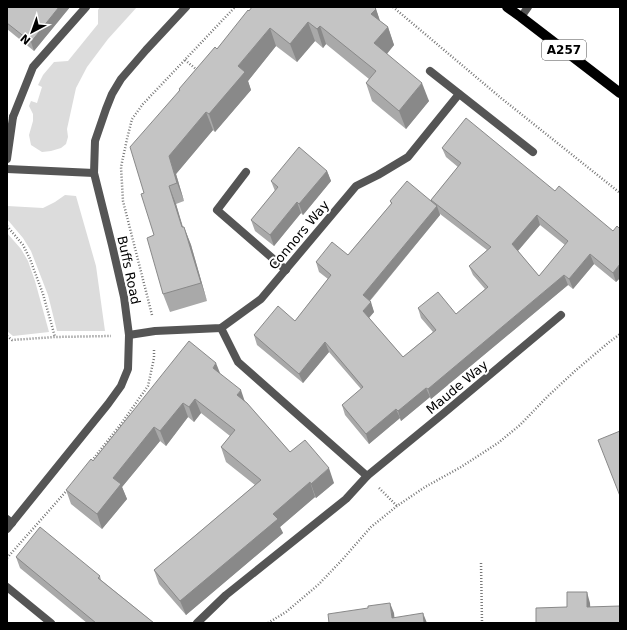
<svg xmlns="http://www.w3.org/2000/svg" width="627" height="630" font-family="'DejaVu Sans',sans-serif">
	<rect width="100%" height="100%" fill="#fff"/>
	<!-- green -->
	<g fill="#dcdcdc">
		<polygon points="100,7 137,7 108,39 87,67 76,88 67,129 68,137 66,144 61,148 51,151 42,152 31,145 29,135 33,121 33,114 29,106 31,101 37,103 42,87 38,85 43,75 54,62 68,61 98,24 98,10"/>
		<polygon points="65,195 76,196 96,266 105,331 57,331 48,295 31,251 23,238 7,219 7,206 43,208 55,202"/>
		<polygon points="7,233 21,249 28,261 35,281 49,332 13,336 7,331"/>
	</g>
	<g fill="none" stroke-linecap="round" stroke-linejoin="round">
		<!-- path -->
		<g stroke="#777" stroke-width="2.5" stroke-dasharray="1 2" stroke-linecap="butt">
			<polyline points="393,7 501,98 620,193"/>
			<polyline points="185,60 197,70"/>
			<polyline points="7,226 23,245 30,259 43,294 55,337"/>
			<polyline points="152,315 123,201 121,167 127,139 132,119 143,104 235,7"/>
			<polyline points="7,336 12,340 55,337 111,336"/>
			<polyline points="90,463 121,424 148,386 154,358 154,348"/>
			<polyline points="379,488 397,506"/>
			<polyline points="7,558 69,488"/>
			<polyline points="481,563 482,623"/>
			<polyline points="268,623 286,612 318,585 342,560 371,527 397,506 425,487 461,467 498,443 520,425 548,396 575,371 608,343 620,334"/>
		</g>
		<!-- service -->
		<g stroke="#555" stroke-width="8">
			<polyline points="13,117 33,67 86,7"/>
			<polyline points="246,172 217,210 286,270"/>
			<polyline points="7,519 12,523"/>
		</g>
		<!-- minor -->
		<g stroke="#555" stroke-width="8">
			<polyline points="521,17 528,7"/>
			<polyline points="430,71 533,152"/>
			<polyline points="7,159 13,117"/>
			<polyline points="7,169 94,173"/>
			<polyline points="221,328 238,362 367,476 444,413 561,315"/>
			<polyline points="129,335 155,331 221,328 261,299 356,186 378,175 408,157 459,94"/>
			<polyline points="7,529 108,404 121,386 128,369 129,335 124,297 112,245 94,173 95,141 106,109 112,94 121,79 146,50 186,7"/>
			<polyline points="7,587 51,623"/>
			<polyline points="197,623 226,595 346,499 367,476"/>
		</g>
		<!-- primary -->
		<polyline stroke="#000" stroke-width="10" points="507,7 521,17 620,93"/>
	</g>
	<!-- wall -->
	<g fill="#a9a9a9" fill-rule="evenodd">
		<polygon points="7,7 70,7 34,51 7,29"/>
		<polygon points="376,9 380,21 388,27 394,45 387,54 429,101 406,129 372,101 366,83 369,79 326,44 323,48 315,41 297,62 276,46 248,81 251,90 215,132 213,130 176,174 184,201 176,204 183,227 184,227 191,245 207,301 170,312 163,294 154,235 144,193 179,90 179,89 217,49 249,11"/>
		<path d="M442,148L555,191L613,231L620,229V278L616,282L594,264L573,289L568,285L431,399L430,397L401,421L400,418L369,444L345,415L342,405L361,389L329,352L303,383L257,345L254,335L295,321L328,279L319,272L316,262L348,255L391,204L390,201H431V200L458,167L446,157ZM440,214L487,250L469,266L473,275L485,289L456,314L418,308L421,318L433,332L403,357L369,318L374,312L370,301L440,215ZM540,225L565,245L539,276L518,251Z"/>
		<polygon points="327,171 331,181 303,215 301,213 274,246 255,231 251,220 275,191 271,181"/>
		<polygon points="221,374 290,452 334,483 316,498 315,497 280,527 283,533 186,615 159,584 154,570 196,535 255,485 226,462 221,447 230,436 201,413 194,422 188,417 166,446 160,441 122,487 127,499 102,529 71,504 66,490 93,461"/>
		<polygon points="16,557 100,576 101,580 154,623 87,623 20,568"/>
	</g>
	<!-- shaded-wall -->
	<g fill="#898989">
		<polygon points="59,7 70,7 34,51 31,42"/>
		<polygon points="376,9 382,27 371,14"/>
		<polygon points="308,22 315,41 297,62 290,44"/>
		<polygon points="320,26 326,44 323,48 317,29"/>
		<polygon points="388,27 394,45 380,62 374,43"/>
		<polygon points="270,28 276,46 248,81 251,90 215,132 209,114 238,66"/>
		<polygon points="422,83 429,101 406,129 399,111"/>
		<polygon points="206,112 213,130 176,174 184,201 177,183 169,156"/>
		<polygon points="327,171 331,181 303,215 299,204"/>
		<polygon points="169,186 176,204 188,246 182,227"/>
		<polygon points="297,202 301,213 274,246 270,235"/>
		<polygon points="437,206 440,215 366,305 363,295"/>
		<polygon points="537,215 540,225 516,253 512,244"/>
		<polygon points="184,227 191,245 207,301 201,283"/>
		<polygon points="590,254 594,264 573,289 569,279"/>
		<polygon points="620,264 620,278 616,282 613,273"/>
		<polygon points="564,275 568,285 431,399 428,389"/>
		<polygon points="371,302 374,312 367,320 363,311"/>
		<polygon points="325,342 329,352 303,383 299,374"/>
		<polygon points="216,363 222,378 213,368"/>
		<polygon points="426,388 430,397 401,421 398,411"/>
		<polygon points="241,390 246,405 237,395"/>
		<polygon points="195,399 201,413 194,422 189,407"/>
		<polygon points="183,403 188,417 166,446 160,431"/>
		<polygon points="396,409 400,418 369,444 366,434"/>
		<polygon points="154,427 160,441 122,487 127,499 102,529 97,514 113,478"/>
		<polygon points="329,468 334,483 316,498 311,484"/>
		<polygon points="310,482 315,497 280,527 283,533 186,615 180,601 273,514"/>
		<polygon points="587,592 590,603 591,618 587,607"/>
		<polygon points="390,603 394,613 395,623 392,618"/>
		<polygon points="423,613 427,623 424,623"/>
	</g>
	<!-- building -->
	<g fill="#c4c4c4" stroke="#898989" fill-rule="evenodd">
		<polygon points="7,7 59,7 31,42 7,23"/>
		<polygon points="252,7 374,7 376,9 371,14 388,27 374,43 422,83 399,111 366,83 376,71 320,26 317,29 308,22 290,44 270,28 238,66 245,72 209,114 206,112 169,156 177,183 169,186 182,227 184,227 201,283 163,294 147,238 154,235 141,194 144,193 130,147 180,90 179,89 215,47 217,49 248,10 249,11"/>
		<path d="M466,118L555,191L559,186L613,231L617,226L620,229V264L613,273L590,254L569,279L564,275L428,389L426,388L398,411L396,409L366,434L342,405L363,387L325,342L299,374L254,335L278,306L295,321L331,275L316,262L332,242L348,255L392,203L390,201L407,181L437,206L363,295L371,302L363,311L403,357L436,330L418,308L438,292L456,314L488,287L469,266L491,247L431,200L461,163L442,148ZM537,215L568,241L539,276L512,244Z"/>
		<polygon points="299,147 327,171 299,204 297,202 270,235 251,220 278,187 271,181"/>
		<polygon points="189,341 216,363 213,368 241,390 237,395 247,403 290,452 305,440 329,468 311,484 310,482 273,514 278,519 180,601 154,570 196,535 261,480 221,447 235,430 195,399 189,407 183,403 160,431 154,427 113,478 121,484 97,514 66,490 91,459 93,461"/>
		<polygon points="620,431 620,496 598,440"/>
		<polygon points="40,527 100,576 98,578 154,623 96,623 16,557"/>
		<polygon points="567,592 587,592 587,607 620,606 620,623 536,623 536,608 567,607"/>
		<polygon points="390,603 392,618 423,613 424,623 329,623 328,614 368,608 368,606"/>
	</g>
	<g text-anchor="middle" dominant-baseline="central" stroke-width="4" stroke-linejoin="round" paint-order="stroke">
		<!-- shield labels -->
		<rect fill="#fff" stroke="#4c4c4c" stroke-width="1" x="542" y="40" width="44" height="20" rx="3"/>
		<g font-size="12" font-weight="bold" fill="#000">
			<text x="564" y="50">A257</text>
		</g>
		<!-- street labels -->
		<g font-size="13" fill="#000" stroke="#fff">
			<text transform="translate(299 235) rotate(-50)">Connors Way</text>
			<text transform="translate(129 270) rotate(78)">Buffs Road</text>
			<text transform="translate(457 387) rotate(-40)">Maude Way</text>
		</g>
	</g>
	<!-- border -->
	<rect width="627" height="630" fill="none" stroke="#000000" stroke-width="16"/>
	<!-- north arrow -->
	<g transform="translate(32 32) rotate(221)" stroke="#ffffff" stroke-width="3" paint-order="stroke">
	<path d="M0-3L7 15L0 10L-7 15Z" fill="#000000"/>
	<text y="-6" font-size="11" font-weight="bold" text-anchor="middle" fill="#000000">N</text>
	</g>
</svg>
